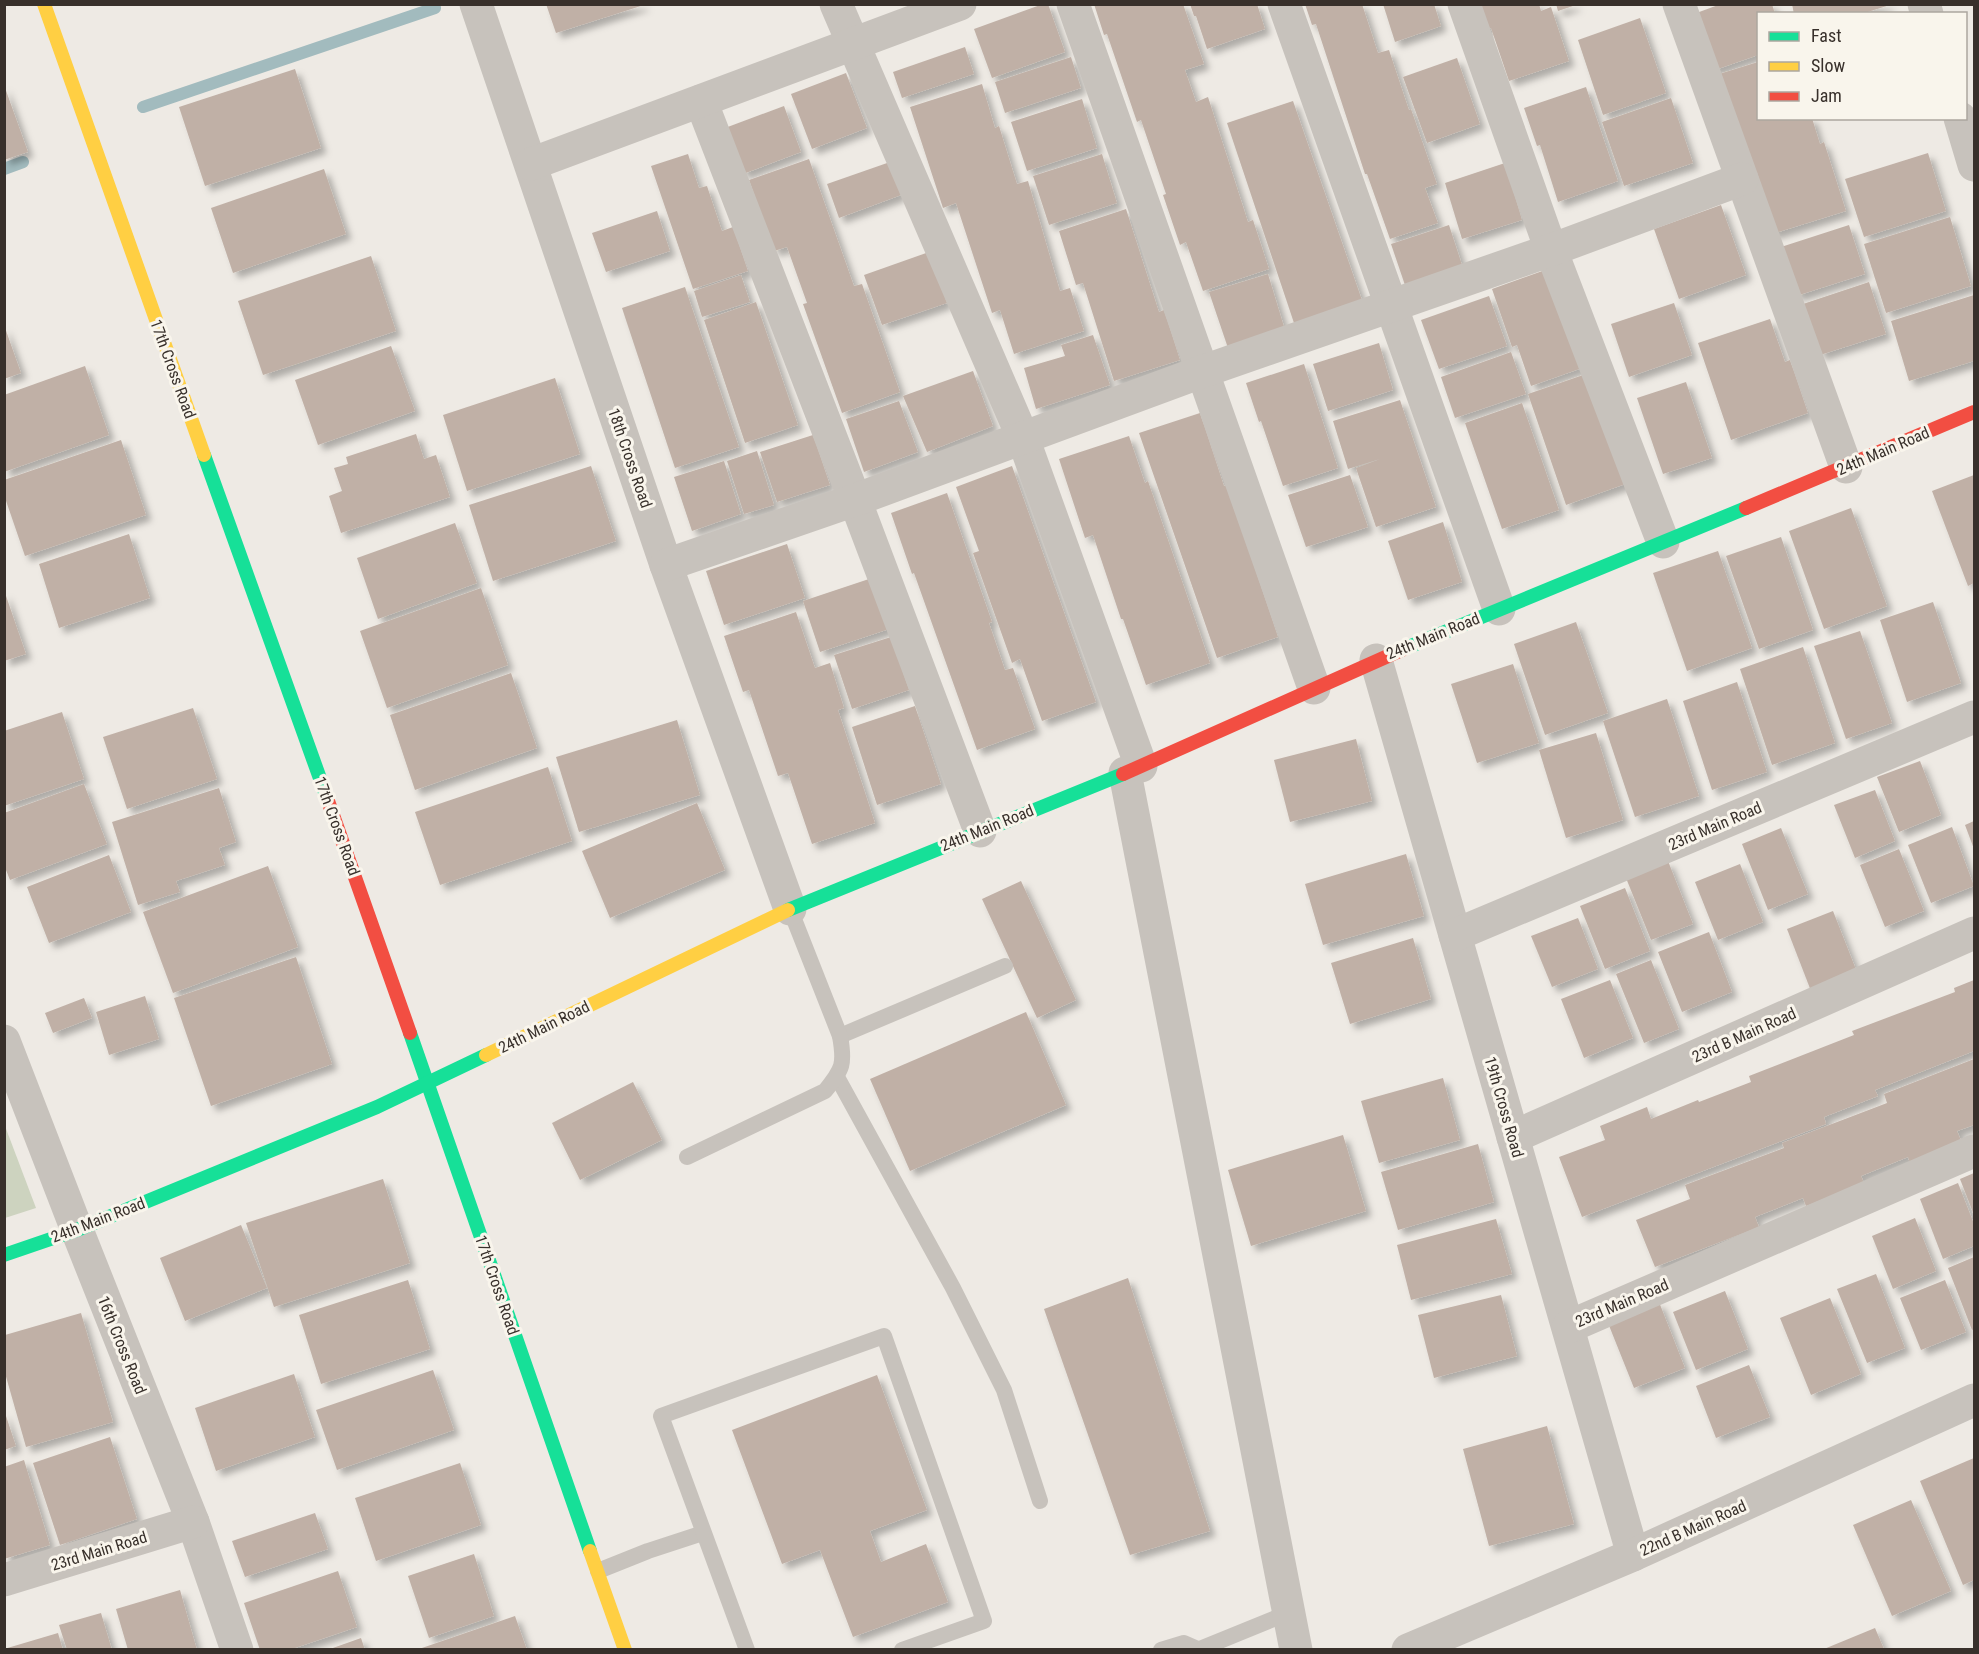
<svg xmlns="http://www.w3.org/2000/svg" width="1979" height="1654" font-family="'Roboto Condensed',sans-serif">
	<defs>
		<filter id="shadow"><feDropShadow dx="5.5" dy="5.5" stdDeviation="3" flood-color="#0004"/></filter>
	</defs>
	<rect width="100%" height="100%" fill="#eeeae4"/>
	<!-- green -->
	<polygon fill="#cdd3bf" points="5,1126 36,1208 5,1218 4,1218"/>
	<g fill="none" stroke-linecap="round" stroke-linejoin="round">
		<!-- stream -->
		<g stroke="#a2bbbe" stroke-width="12">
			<polyline points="143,107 435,8"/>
			<polyline points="4,169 23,162"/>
		</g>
	</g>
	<!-- building -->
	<g fill="#c0b0a6" filter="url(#shadow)">
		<polygon points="546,4 644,4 644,5 556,33"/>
		<polygon points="1043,4 1048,4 1065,52 992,78 974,29"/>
		<polygon points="1094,4 1183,4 1204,64 1185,70 1196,102 1208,97 1248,222 1253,220 1269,269 1203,291 1186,242 1180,245 1163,195 1166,194 1141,120 1137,122 1107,34 1104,35"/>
		<polygon points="1190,4 1257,4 1265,29 1207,49 1196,16 1194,16"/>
		<polygon points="1305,4 1362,4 1378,53 1389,50 1409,110 1411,109 1437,184 1425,188 1438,223 1390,239 1367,174 1365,174 1316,24 1312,25"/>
		<polygon points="1383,4 1434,4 1441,26 1395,42"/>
		<polygon points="1469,4 1539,4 1541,11 1551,7 1569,61 1509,81 1491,28 1479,32"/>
		<polygon points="1556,4 1576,4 1576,5 1558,11"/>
		<polygon points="1721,4 1772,4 1775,14 1758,14 1758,55 1712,71 1691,15"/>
		<polygon points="1792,4 1890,4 1890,5 1861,14 1794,14"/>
		<polygon points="1640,18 1666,93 1603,115 1578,40"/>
		<polygon points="965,47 974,74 902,98 893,72"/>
		<polygon points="1071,57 1081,88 1005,113 995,82"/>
		<polygon points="1457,58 1480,124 1427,143 1403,77"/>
		<polygon points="1758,62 1758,118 1812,118 1820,144 1824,142 1846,211 1772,234 1716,75"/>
		<polygon points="295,69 321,148 205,186 179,107"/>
		<polygon points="846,73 867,128 812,149 791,94"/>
		<polygon points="982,84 995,128 999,126 1017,184 1028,181 1060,291 1070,288 1084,331 1014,354 1000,310 992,313 956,203 943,208 910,107"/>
		<polygon points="4,85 28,152 4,160"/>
		<polygon points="1586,87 1618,181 1558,202 1540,145 1537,146 1524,108"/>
		<polygon points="1671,98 1693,163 1624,186 1602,122"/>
		<polygon points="1082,99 1097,148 1027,171 1011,122"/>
		<polygon points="1293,101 1364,306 1296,329 1227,123"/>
		<polygon points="784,106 801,152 743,174 725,128"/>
		<polygon points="1928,153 1946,211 1864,237 1845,179"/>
		<polygon points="688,154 699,188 707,186 722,231 733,227 748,271 693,289 651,166"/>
		<polygon points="1102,154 1117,203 1049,225 1033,176"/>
		<polygon points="809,159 854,286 862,284 900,392 842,413 803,304 807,303 787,247 774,251 749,180"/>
		<polygon points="890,162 901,195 839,218 827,184"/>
		<polygon points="1505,163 1522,220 1462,239 1445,183"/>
		<polygon points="324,169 346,234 233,273 211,208"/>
		<polygon points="1721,205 1746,275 1679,299 1654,229"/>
		<polygon points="1126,209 1159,312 1164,310 1180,360 1114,381 1083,283 1076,285 1059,231"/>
		<polygon points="657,211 670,251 606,272 592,233"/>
		<polygon points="1950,217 1971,286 1886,313 1864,244"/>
		<polygon points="1449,225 1465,274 1408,294 1391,244"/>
		<polygon points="1849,225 1865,274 1796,296 1781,247"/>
		<polygon points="929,252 947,303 882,325 864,275"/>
		<polygon points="371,256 396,331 263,375 238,301"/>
		<polygon points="1548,269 1582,368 1531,386 1517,345 1512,347 1492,289"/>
		<polygon points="1268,274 1285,330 1228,348 1209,292"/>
		<polygon points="741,275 750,302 702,317 694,291"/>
		<polygon points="1869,282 1886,334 1820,355 1803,304"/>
		<polygon points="685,287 739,447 675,468 622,308"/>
		<polygon points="1974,295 1974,361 1909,381 1891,321"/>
		<polygon points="1489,296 1507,346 1439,369 1421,320"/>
		<polygon points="756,302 798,425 745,443 704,320"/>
		<polygon points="1674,303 1692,355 1629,377 1611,324"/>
		<polygon points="1770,319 1785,362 1790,360 1808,413 1731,440 1698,343"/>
		<polygon points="4,325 21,373 4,379"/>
		<polygon points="1093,335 1110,385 1036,409 1024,368 1065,356 1061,345"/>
		<polygon points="1379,343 1393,390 1328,411 1313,364"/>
		<polygon points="391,346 415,411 318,445 295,380"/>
		<polygon points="1511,352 1526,394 1455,418 1441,377"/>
		<polygon points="1304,364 1338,468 1283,486 1261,421 1259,422 1246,383"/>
		<polygon points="85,366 109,435 4,472 4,395"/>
		<polygon points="973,371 993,426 927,452 903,396"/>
		<polygon points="1589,373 1628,483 1566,505 1528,394"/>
		<polygon points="555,378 580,454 467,491 443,415"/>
		<polygon points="1686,382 1712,458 1663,474 1637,398"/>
		<polygon points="1400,400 1436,507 1376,527 1356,468 1380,459 1348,469 1333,421"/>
		<polygon points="899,401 918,452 864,472 846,419"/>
		<polygon points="1522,403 1559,510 1502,529 1465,423"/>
		<polygon points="1200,413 1224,486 1227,485 1278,637 1217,658 1139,433"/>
		<polygon points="416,434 424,459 436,455 450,497 341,533 329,496 342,491 334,468 348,464 346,457"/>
		<polygon points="813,435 830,485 777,502 760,452"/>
		<polygon points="1129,436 1145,483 1148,481 1210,663 1146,685 1123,619 1121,619 1093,535 1085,538 1059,459"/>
		<polygon points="121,440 146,515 25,556 4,495 4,480"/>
		<polygon points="757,451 774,505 744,514 727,461"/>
		<polygon points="724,461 741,514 692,531 674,477"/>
		<polygon points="591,466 616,541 493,581 469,505"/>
		<polygon points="1012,466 1096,702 1042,721 1020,659 1012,663 973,553 979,551 956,487"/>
		<polygon points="1350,475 1368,527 1306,547 1288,495"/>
		<polygon points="1974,475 1974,583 1968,586 1932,491"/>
		<polygon points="947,493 992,622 989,623 1005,670 1013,668 1035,729 977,750 914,573 912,574 891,513"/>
		<polygon points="1851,508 1887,606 1824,629 1789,531"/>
		<polygon points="1443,522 1462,582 1408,600 1388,541"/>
		<polygon points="455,523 477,583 378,619 357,558"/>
		<polygon points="129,534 150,598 59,628 39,564"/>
		<polygon points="1781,537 1813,630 1759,649 1726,556"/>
		<polygon points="787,544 805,598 724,625 706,571"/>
		<polygon points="1718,551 1752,648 1687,671 1653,573"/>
		<polygon points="872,578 889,629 820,652 803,601"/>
		<polygon points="481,588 508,665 387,708 360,631"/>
		<polygon points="5,593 26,654 4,661 4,594"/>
		<polygon points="1933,602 1961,683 1907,702 1880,620"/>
		<polygon points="796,612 815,668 830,663 844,708 838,710 875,823 812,844 788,773 778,776 749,690 743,692 724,636"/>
		<polygon points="1576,622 1608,713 1545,735 1514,644"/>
		<polygon points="1860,631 1892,723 1846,739 1814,646"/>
		<polygon points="891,637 909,690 852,709 834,655"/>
		<polygon points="1803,647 1835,743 1772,765 1740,669"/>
		<polygon points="1513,664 1539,743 1477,763 1451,684"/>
		<polygon points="511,673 537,748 415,790 390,715"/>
		<polygon points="1737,682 1767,772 1712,790 1683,701"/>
		<polygon points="1667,699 1699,796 1635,817 1603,721"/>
		<polygon points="915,706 941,784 877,805 852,727"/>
		<polygon points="193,708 217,779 127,809 103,737"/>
		<polygon points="62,712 84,779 4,806 4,731"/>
		<polygon points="677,720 700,795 579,832 556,757"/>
		<polygon points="1596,733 1623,820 1566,838 1539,750"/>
		<polygon points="1356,739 1372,801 1290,822 1274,760"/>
		<polygon points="1920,761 1941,815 1899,832 1877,777"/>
		<polygon points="548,767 572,841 440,885 415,812"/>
		<polygon points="84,784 107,844 10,880 4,865 4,813"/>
		<polygon points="219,788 236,842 219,848 225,865 176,881 180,892 138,905 112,822"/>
		<polygon points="1875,790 1895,841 1855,858 1834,805"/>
		<polygon points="697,803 725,870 610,918 582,851"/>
		<polygon points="1974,821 1974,849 1965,825"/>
		<polygon points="1952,827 1974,886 1931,903 1908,845"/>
		<polygon points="1781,828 1808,894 1768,910 1742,844"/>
		<polygon points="1899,849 1924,911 1885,927 1860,865"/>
		<polygon points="1406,854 1424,916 1323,945 1305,884"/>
		<polygon points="109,855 131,912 49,943 27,887"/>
		<polygon points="1668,861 1693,924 1651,940 1626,878"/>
		<polygon points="1740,864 1763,922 1718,940 1695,882"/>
		<polygon points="268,866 298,947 173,993 143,912"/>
		<polygon points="1021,881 1076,1000 1037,1018 982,899"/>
		<polygon points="1625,888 1650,951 1605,969 1580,906"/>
		<polygon points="1833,911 1857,972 1811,991 1787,929"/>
		<polygon points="1578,918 1598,969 1552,987 1531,936"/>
		<polygon points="1709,932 1732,992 1682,1012 1658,952"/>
		<polygon points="1413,938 1431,999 1350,1024 1331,963"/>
		<polygon points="296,957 332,1064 211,1106 174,998"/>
		<polygon points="1651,960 1679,1029 1644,1043 1616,974"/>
		<polygon points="1610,980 1633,1038 1584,1058 1561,999"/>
		<polygon points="1974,980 1974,1051 1875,1090 1878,1096 1824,1117 1826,1124 1582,1217 1559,1157 1605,1140 1600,1126 1647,1107 1651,1119 1698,1100 1699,1102 1751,1082 1749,1076 1854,1035 1852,1031 1955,992 1954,988"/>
		<polygon points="145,996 159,1039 109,1055 96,1012"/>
		<polygon points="84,998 92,1018 53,1033 45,1013"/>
		<polygon points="1026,1012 1066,1105 910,1171 870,1079"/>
		<polygon points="1974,1059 1974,1125 1957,1131 1962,1143 1910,1163 1908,1157 1861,1176 1864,1183 1806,1206 1803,1198 1755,1217 1759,1227 1655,1267 1636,1220 1690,1199 1685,1185 1784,1148 1782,1143 1887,1103 1884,1094"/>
		<polygon points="1443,1078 1460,1140 1379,1163 1361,1101"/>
		<polygon points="633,1082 662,1140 580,1180 552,1123"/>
		<polygon points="1343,1135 1366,1211 1251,1246 1228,1170"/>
		<polygon points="1478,1144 1494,1202 1398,1230 1381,1172"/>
		<polygon points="1974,1173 1974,1215 1960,1179"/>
		<polygon points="383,1179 410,1263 274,1307 246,1223"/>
		<polygon points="1958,1183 1974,1224 1974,1246 1943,1259 1920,1199"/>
		<polygon points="1915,1218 1936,1271 1893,1289 1872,1236"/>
		<polygon points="1496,1219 1512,1274 1411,1300 1397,1245"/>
		<polygon points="241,1225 267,1288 185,1321 160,1258"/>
		<polygon points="1974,1257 1974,1329 1972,1330 1948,1268"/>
		<polygon points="1876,1274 1905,1348 1867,1363 1837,1289"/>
		<polygon points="1128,1278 1210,1531 1130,1555 1044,1309"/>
		<polygon points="408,1280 430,1349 321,1384 299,1315"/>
		<polygon points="1945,1280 1966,1332 1921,1350 1900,1298"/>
		<polygon points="1725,1291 1748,1349 1696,1370 1673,1312"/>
		<polygon points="1501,1295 1517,1356 1434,1378 1418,1315"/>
		<polygon points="1830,1298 1861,1374 1811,1395 1780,1318"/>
		<polygon points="1659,1302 1685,1368 1634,1388 1608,1323"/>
		<polygon points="81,1313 113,1422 26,1447 5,1373 5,1335"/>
		<polygon points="1749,1365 1770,1417 1716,1438 1696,1386"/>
		<polygon points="433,1370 454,1430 337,1470 316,1410"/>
		<polygon points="294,1374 315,1437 216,1471 195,1408"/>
		<polygon points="877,1375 927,1510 870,1531 881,1562 926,1544 948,1602 853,1637 820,1550 782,1564 732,1430"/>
		<polygon points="4,1410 16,1446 4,1450"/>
		<polygon points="1547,1426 1574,1524 1489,1546 1463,1449"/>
		<polygon points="110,1437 137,1519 60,1545 33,1463"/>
		<polygon points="1974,1458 1974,1580 1963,1585 1920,1481"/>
		<polygon points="24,1460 50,1545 4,1559 4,1467"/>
		<polygon points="460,1463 481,1525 376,1561 355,1498"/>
		<polygon points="1911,1500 1951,1591 1892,1616 1853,1525"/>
		<polygon points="315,1513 328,1549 245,1577 232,1541"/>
		<polygon points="474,1554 494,1616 429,1638 408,1576"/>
		<polygon points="338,1571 357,1627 289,1650 260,1650 244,1603"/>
		<polygon points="180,1590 197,1650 128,1650 116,1609"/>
		<polygon points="101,1613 112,1650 67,1650 59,1625"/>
		<polygon points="515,1616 527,1650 419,1650 419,1649"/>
		<polygon points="1875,1628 1884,1649 1824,1649"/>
		<polygon points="58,1633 63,1650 4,1650 4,1649"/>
		<polygon points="361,1638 365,1650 330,1650 330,1649"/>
	</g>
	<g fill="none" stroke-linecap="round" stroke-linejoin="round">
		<!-- lane -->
		<g stroke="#c7c2bc" stroke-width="16">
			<polyline points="840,1036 1005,966"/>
			<polyline points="837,1077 953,1288 1004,1390 1040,1501"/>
			<path d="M687,1157L825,1091C843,1069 845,1064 840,1036L790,909"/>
			<polyline points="598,1571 648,1551 703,1533"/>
			<polyline points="1200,1649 1288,1613"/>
			<polyline points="747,1650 661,1416 884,1336 984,1621 902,1650"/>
			<polyline points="1161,1650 1184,1643 1200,1650"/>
		</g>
		<!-- street -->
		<g stroke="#c7c2bc" stroke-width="33">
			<polyline points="476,4 666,565 790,909"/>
			<polyline points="836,4 1023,438 1141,766"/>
			<polyline points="1073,4 1314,688"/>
			<polyline points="1284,4 1499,609"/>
			<polyline points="1464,4 1551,250 1663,542"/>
			<polyline points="1679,4 1846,467"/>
			<polyline points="1924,4 1927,14"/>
			<polyline points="701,101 855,500 980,831"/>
			<polyline points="1960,118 1974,165"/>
			<polyline points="531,164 960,4"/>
			<polyline points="666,565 855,500 1201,372 1551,250 1742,179"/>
			<polyline points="1376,660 1633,1555"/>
			<polyline points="1125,773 1296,1650"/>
			<polyline points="1455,935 1974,717"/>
			<polyline points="4,1041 77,1230 193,1522 237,1650"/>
			<polyline points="1513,1137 1974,933"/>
			<polyline points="1568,1327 1974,1151"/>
			<polyline points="4,1580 193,1522"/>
			<polyline points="1408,1650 1633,1555 1974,1400"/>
		</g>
		<!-- fast -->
		<g stroke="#16e098" stroke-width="14">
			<polyline points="204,455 327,798"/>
			<polyline points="1406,648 1746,508"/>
			<polyline points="788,910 1123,774"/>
			<polyline points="410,1033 590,1551"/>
			<polyline points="4,1255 77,1230 377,1107 486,1055"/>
		</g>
		<!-- slow -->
		<g stroke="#ffcf43" stroke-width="14">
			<polyline points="44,4 204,455"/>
			<polyline points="486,1055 788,910"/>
			<polyline points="590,1551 625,1650"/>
		</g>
		<!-- jam -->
		<g stroke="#f24e42" stroke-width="14">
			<polyline points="1746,508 1974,412"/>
			<polyline points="1123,774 1406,648"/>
			<polyline points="327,798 410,1033"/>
		</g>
	</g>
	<g text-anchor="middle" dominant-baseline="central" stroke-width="6" stroke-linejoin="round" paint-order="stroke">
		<!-- street labels -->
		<g font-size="16" fill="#38302b" stroke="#f9f5ec">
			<text transform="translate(173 369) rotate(70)">17th Cross Road</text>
			<text transform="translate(1883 451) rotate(-23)">24th Main Road</text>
			<text transform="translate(630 458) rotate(71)">18th Cross Road</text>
			<text transform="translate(1433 636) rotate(-22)">24th Main Road</text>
			<text transform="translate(337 826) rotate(70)">17th Cross Road</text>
			<text transform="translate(1715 826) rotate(-23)">23rd Main Road</text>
			<text transform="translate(987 828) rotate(-22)">24th Main Road</text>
			<text transform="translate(544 1027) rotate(-26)">24th Main Road</text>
			<text transform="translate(1744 1035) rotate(-24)">23rd B Main Road</text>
			<text transform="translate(1504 1107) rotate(74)">19th Cross Road</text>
			<text transform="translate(98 1220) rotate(-21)">24th Main Road</text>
			<text transform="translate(497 1285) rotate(71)">17th Cross Road</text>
			<text transform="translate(1622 1303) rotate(-23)">23rd Main Road</text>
			<text transform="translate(122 1345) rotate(68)">16th Cross Road</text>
			<text transform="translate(1693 1528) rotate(-24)">22nd B Main Road</text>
			<text transform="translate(99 1551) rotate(-17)">23rd Main Road</text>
		</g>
	</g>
	<!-- border -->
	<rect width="1979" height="1654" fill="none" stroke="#38302b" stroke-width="12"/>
	<!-- legend -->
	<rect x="1757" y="12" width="210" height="108" fill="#f9f5ec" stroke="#aca69f" stroke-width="1.5"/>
	<rect x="1769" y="32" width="30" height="9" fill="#16e098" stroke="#aca69f" stroke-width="1.5"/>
	<text x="1811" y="42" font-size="18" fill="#38302b">Fast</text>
	<rect x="1769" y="62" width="30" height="9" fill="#ffcf43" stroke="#aca69f" stroke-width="1.5"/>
	<text x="1811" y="72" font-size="18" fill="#38302b">Slow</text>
	<rect x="1769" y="92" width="30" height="9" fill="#f24e42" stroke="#aca69f" stroke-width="1.5"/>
	<text x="1811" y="102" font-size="18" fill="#38302b">Jam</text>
</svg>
